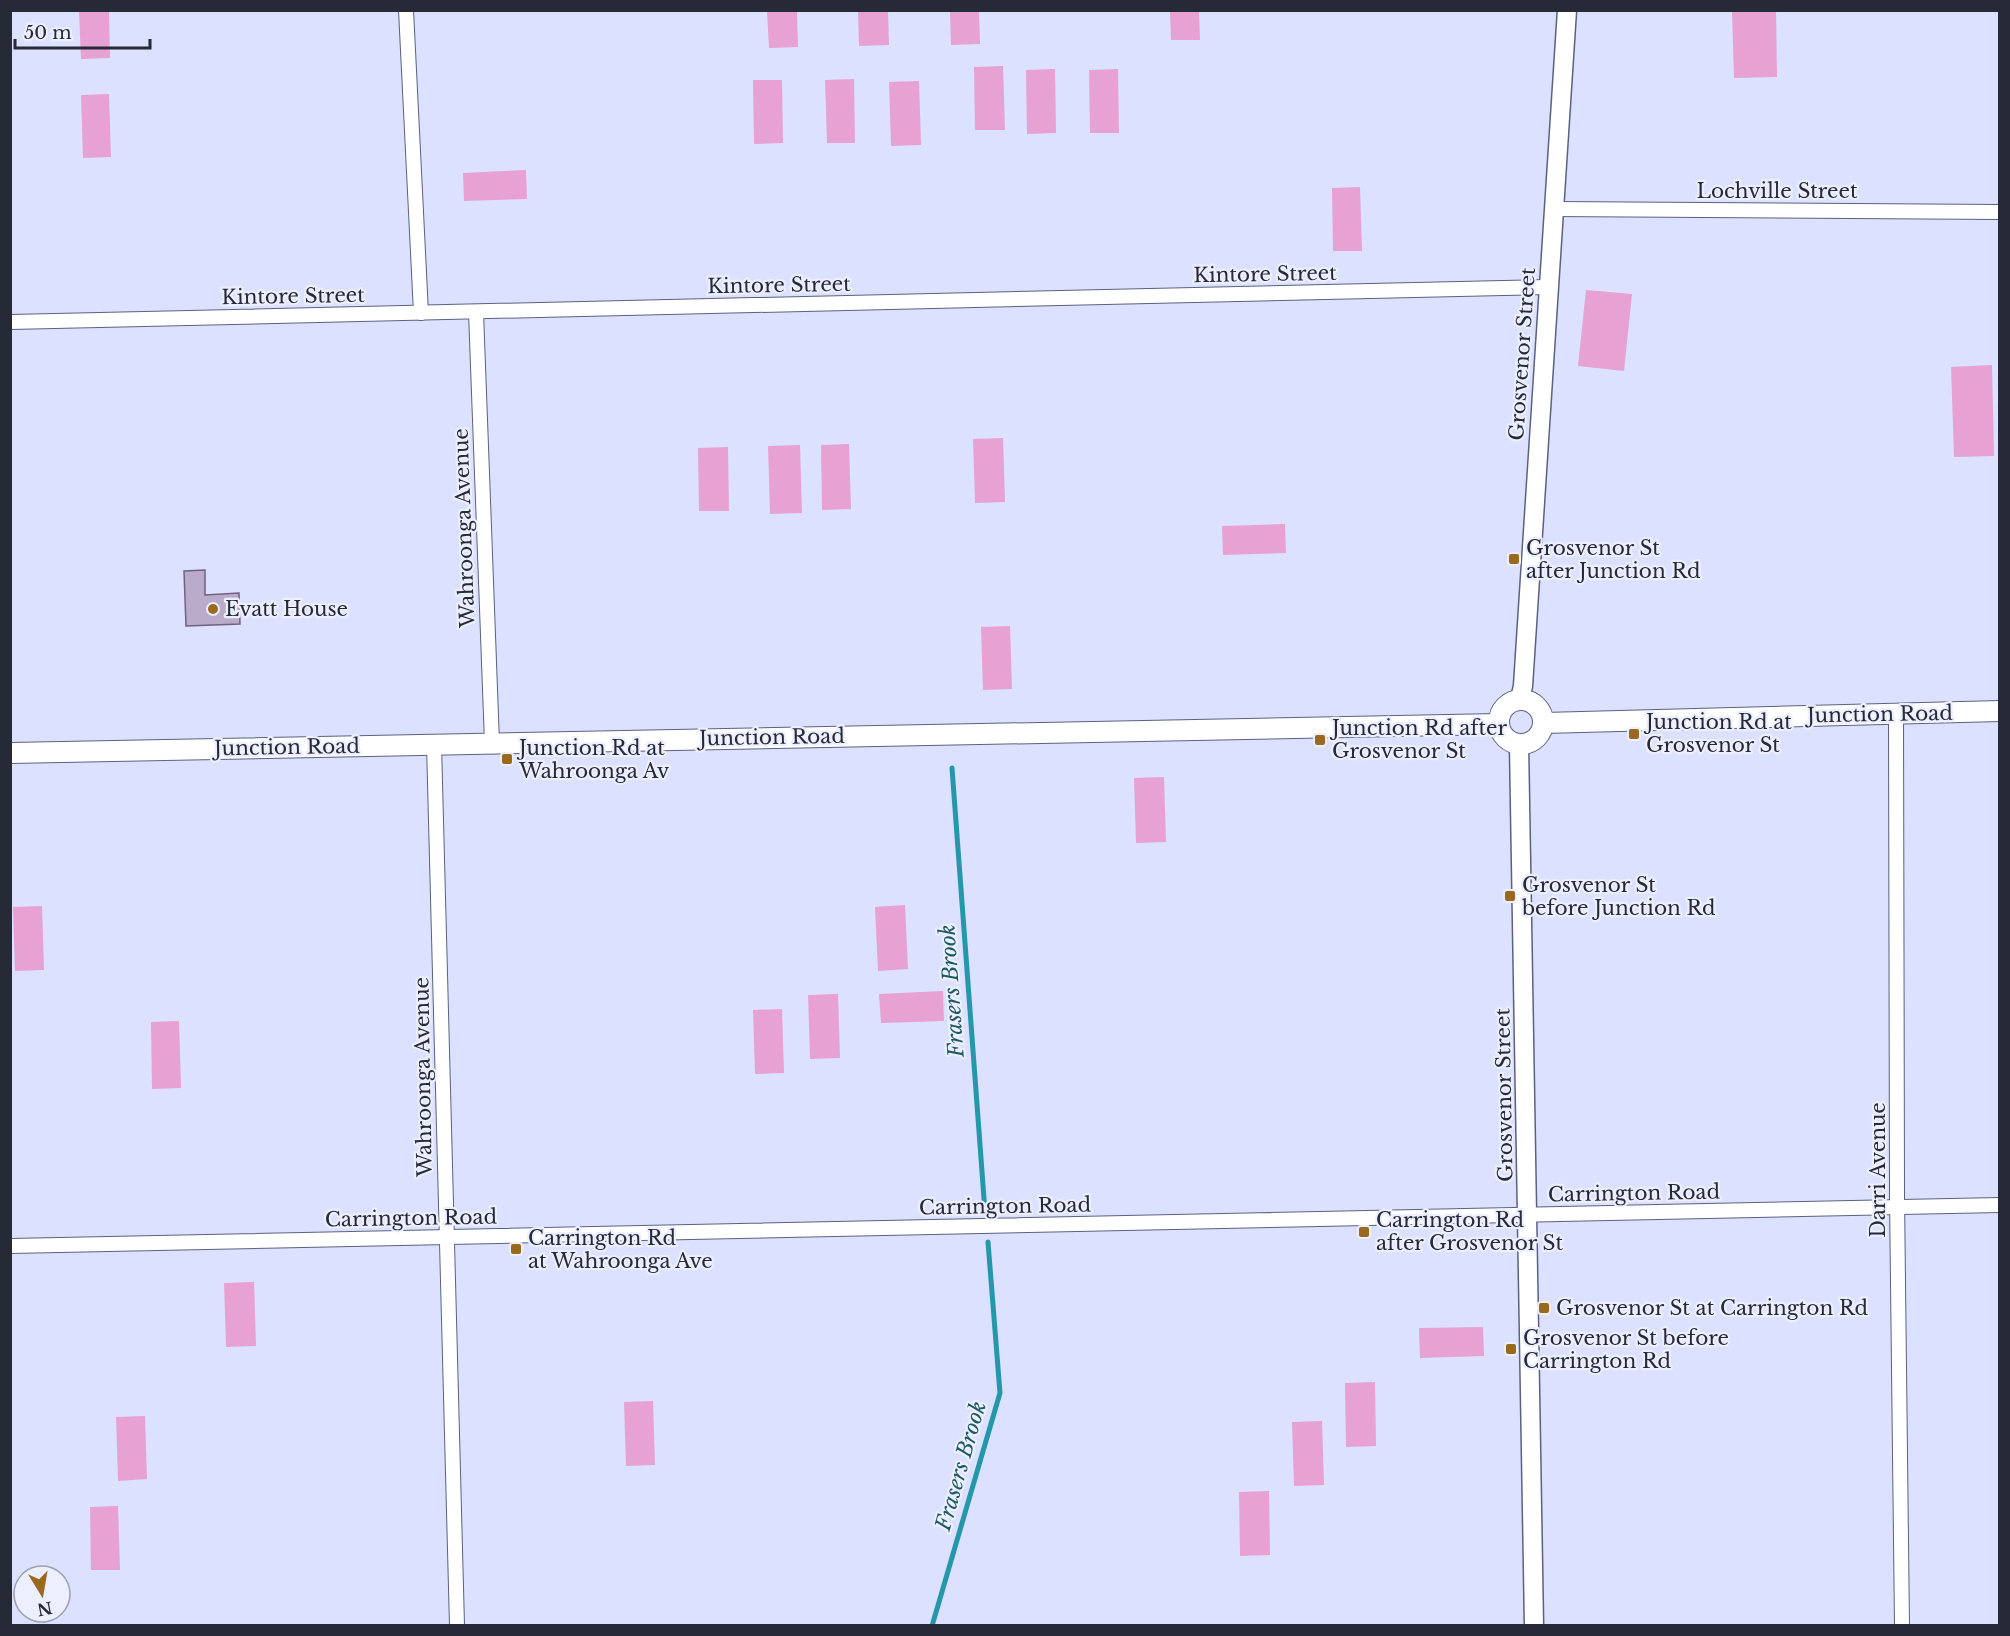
<svg xmlns="http://www.w3.org/2000/svg" width="2010" height="1636" font-family="'Libre Baskerville',serif">
	<rect width="100%" height="100%" fill="#dbe1fe"/>
	<!-- green -->
	<g fill="#e7a1d2">
		<polygon points="79,11 109,11 110,58 81,59"/>
		<polygon points="767,11 797,11 798,47 769,48"/>
		<polygon points="858,11 888,11 889,45 859,46"/>
		<polygon points="950,11 979,11 980,44 951,45"/>
		<polygon points="1170,11 1199,11 1200,40 1171,40"/>
		<polygon points="1732,11 1776,11 1777,77 1734,78"/>
		<polygon points="1003,66 1005,130 975,130 974,67"/>
		<polygon points="1055,69 1056,133 1027,134 1026,70"/>
		<polygon points="1118,69 1119,133 1090,133 1089,70"/>
		<polygon points="854,79 855,143 827,143 825,80"/>
		<polygon points="753,80 782,80 783,143 754,144"/>
		<polygon points="919,81 921,145 891,146 889,82"/>
		<polygon points="109,94 111,157 83,158 81,95"/>
		<polygon points="526,170 527,199 464,201 463,173"/>
		<polygon points="1360,187 1362,251 1333,251 1332,188"/>
		<polygon points="1586,290 1632,294 1624,371 1578,366"/>
		<polygon points="1992,365 1994,456 1954,457 1951,367"/>
		<polygon points="1003,438 1005,502 975,503 973,439"/>
		<polygon points="849,444 851,509 822,510 821,445"/>
		<polygon points="800,445 802,513 770,514 768,446"/>
		<polygon points="728,447 729,511 699,511 698,448"/>
		<polygon points="1285,524 1286,553 1223,555 1222,526"/>
		<polygon points="1010,626 1012,689 983,690 981,627"/>
		<polygon points="1164,777 1166,842 1136,843 1134,778"/>
		<polygon points="905,905 908,969 878,971 875,907"/>
		<polygon points="42,906 44,970 15,971 13,907"/>
		<polygon points="943,991 944,1021 881,1023 879,994"/>
		<polygon points="838,994 840,1058 810,1059 808,995"/>
		<polygon points="782,1009 784,1073 755,1074 753,1010"/>
		<polygon points="179,1021 181,1088 152,1089 151,1022"/>
		<polygon points="254,1282 256,1346 226,1347 224,1283"/>
		<polygon points="1483,1327 1484,1356 1420,1358 1419,1328"/>
		<polygon points="1375,1382 1376,1446 1346,1447 1345,1383"/>
		<polygon points="653,1401 655,1465 626,1466 624,1402"/>
		<polygon points="145,1416 147,1479 118,1481 116,1417"/>
		<polygon points="1322,1421 1324,1485 1294,1486 1292,1422"/>
		<polygon points="1269,1491 1270,1555 1240,1556 1239,1492"/>
		<polygon points="118,1506 120,1570 91,1570 90,1507"/>
	</g>
	<g fill="none" stroke-linecap="round" stroke-linejoin="round">
		<!-- stream -->
		<g stroke="#2597ab" stroke-width="5">
			<polyline points="952,768 985,1212"/>
			<polyline points="932,1626 1000,1393 988,1242"/>
		</g>
	</g>
	<!-- building -->
	<polygon fill="#bbabcb" stroke="#70627f" stroke-width="1.5" points="205,570 205,595 239,593 240,624 186,626 184,571"/>
	<g fill="none" stroke-linecap="round" stroke-linejoin="round">
		<defs>
			<g id="minor">
				<polyline points="406,10 421,313"/>
				<polyline points="1553,209 2000,212"/>
				<polyline points="476,312 492,743"/>
				<polyline points="10,322 1548,287"/>
				<polyline points="1896,715 1897,1196 1902,1626"/>
				<polyline points="434,744 457,1626"/>
				<polyline points="10,1246 2000,1205"/>
			</g>
			<g id="tertiary">
				<polyline points="1520,699 1523,686 1567,10"/>
				<polyline points="1519,744 1534,1626"/>
			</g>
			<g id="secondary">
				<circle cx="1521" cy="722" r="22"/>
				<polyline points="1544,723 2000,711"/>
				<polyline points="10,753 1499,724"/>
			</g>
		</defs>
		<!-- minor casing -->
		<use href="#minor" stroke="#5b6180" stroke-width="16"/>
		<!-- tertiary casing -->
		<use href="#tertiary" stroke="#5b6180" stroke-width="21"/>
		<!-- secondary casing -->
		<use href="#secondary" stroke="#5b6180" stroke-width="22"/>
		<!-- minor -->
		<use href="#minor" stroke="#fff" stroke-width="14"/>
		<!-- tertiary -->
		<use href="#tertiary" stroke="#fff" stroke-width="18"/>
		<!-- secondary -->
		<use href="#secondary" stroke="#fff" stroke-width="20"/>
	</g>
	<!-- markers -->
	<g fill="#9b691e" stroke="#eceffe" stroke-width="2">
		<rect x="1508" y="553" width="12" height="12" rx="3"/>
		<circle cx="213" cy="609" r="6"/>
		<rect x="1628" y="728" width="12" height="12" rx="3"/>
		<rect x="1314" y="734" width="12" height="12" rx="3"/>
		<rect x="501" y="753" width="12" height="12" rx="3"/>
		<rect x="1504" y="890" width="12" height="12" rx="3"/>
		<rect x="1358" y="1226" width="12" height="12" rx="3"/>
		<rect x="510" y="1243" width="12" height="12" rx="3"/>
		<rect x="1538" y="1302" width="12" height="12" rx="3"/>
		<rect x="1505" y="1343" width="12" height="12" rx="3"/>
	</g>
	<g text-anchor="middle" dominant-baseline="central" stroke-width="4.5" stroke-linejoin="round" paint-order="stroke">
		<!-- street labels -->
		<g font-size="20" fill="#262936" stroke="#eceffe">
			<text x="1777" y="191">Lochville Street</text>
			<text transform="translate(1265 274) rotate(-1)">Kintore Street</text>
			<text transform="translate(779 285) rotate(-1)">Kintore Street</text>
			<text transform="translate(293 296) rotate(-1)">Kintore Street</text>
			<text transform="translate(1522 354) rotate(-86)">Grosvenor Street</text>
			<text transform="translate(464 528) rotate(-92)">Wahroonga Avenue</text>
			<text transform="translate(1880 714) rotate(-1)">Junction Road</text>
			<text transform="translate(772 737) rotate(-1)">Junction Road</text>
			<text transform="translate(287 747) rotate(-1)">Junction Road</text>
			<text transform="translate(423 1077) rotate(-91)">Wahroonga Avenue</text>
			<text transform="translate(1504 1095) rotate(-91)">Grosvenor Street</text>
			<text transform="translate(1878 1170) rotate(-90)">Darri Avenue</text>
			<text transform="translate(1634 1193) rotate(-1)">Carrington Road</text>
			<text transform="translate(1005 1206) rotate(-1)">Carrington Road</text>
			<text transform="translate(411 1218) rotate(-1)">Carrington Road</text>
		</g>
		<!-- poi labels -->
		<g font-size="20" fill="#262936" stroke="#eceffe" text-anchor="start">
			<text x="1526" y="548">Grosvenor St<tspan x="1526" dy="23">after Junction Rd</tspan></text>
			<text x="225" y="609">Evatt House</text>
			<text x="1646" y="722">Junction Rd at<tspan x="1646" dy="23">Grosvenor St</tspan></text>
			<text x="1332" y="728">Junction Rd after<tspan x="1332" dy="23">Grosvenor St</tspan></text>
			<text x="519" y="748">Junction Rd at<tspan x="519" dy="23">Wahroonga Av</tspan></text>
			<text x="1522" y="885">Grosvenor St<tspan x="1522" dy="23">before Junction Rd</tspan></text>
			<text x="1376" y="1220">Carrington Rd<tspan x="1376" dy="23">after Grosvenor St</tspan></text>
			<text x="528" y="1238">Carrington Rd<tspan x="528" dy="23">at Wahroonga Ave</tspan></text>
			<text x="1556" y="1308">Grosvenor St at Carrington Rd</text>
			<text x="1523" y="1338">Grosvenor St before<tspan x="1523" dy="23">Carrington Rd</tspan></text>
		</g>
		<!-- water labels -->
		<g font-size="21" font-style="italic" fill="#1d5863" stroke="#eceffe">
			<text transform="translate(952 991) rotate(-94)">Frasers Brook</text>
			<text transform="translate(961 1466) rotate(-74)">Frasers Brook</text>
		</g>
	</g>
	<!-- border -->
	<rect width="2010" height="1636" fill="none" stroke="#262936" stroke-width="24"/>
	<!-- north arrow -->
	<g transform="translate(42 1594) rotate(169)"><circle r="28" fill="#eceffe" stroke="#9da0ae" stroke-width="1.5"/>
	<path d="M0-4.5L10 22L0 15L-10 22Z" fill="#9b691e"/>
	<text y="-9" font-size="16" font-weight="bold" text-anchor="middle" fill="#262936">N</text>
	</g>
	<!-- scale -->
	<path d="M15 39v9h135v-9" fill="none" stroke="#262936" stroke-width="3"/>
	<text x="24" y="39" font-size="18" fill="#262936" stroke="#eceffe" stroke-width="4.5" paint-order="stroke">50 m</text>
</svg>
